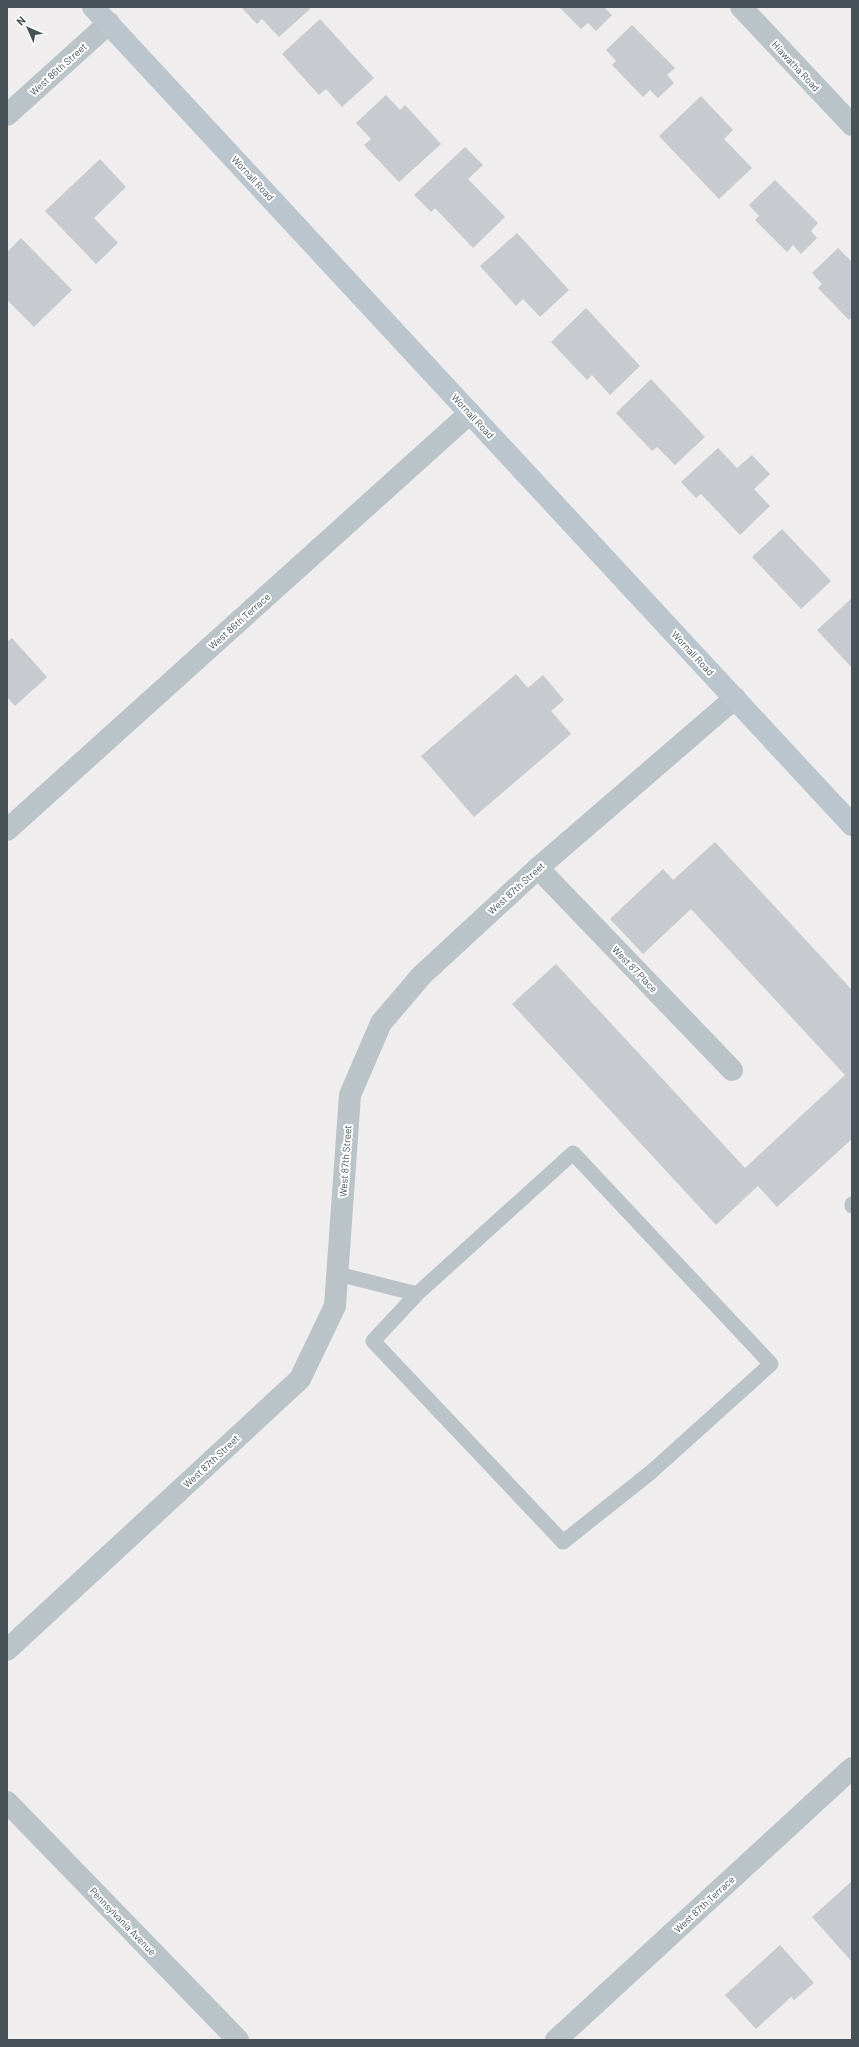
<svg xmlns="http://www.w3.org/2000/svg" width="859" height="2047" font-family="Barlow,sans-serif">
	<rect width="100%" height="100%" fill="#efeded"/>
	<!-- building -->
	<g fill="#c7cbcf">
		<polygon points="241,7 309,7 310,9 279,37 262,19 257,24"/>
		<polygon points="559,7 606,7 605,8 612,15 596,31 588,23 581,29"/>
		<polygon points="320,19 374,78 342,107 326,89 319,95 282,54"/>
		<polygon points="632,25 675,68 667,75 674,83 658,98 650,90 643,97 612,65 616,61 606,50"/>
		<polygon points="386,95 400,110 405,105 441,144 399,182 364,145 371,139 356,123"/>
		<polygon points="701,96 733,130 724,139 752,168 719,199 659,136"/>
		<polygon points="465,147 483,165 468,179 505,217 473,248 435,208 431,212 414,195"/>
		<polygon points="100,159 126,187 94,218 118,243 96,264 45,211"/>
		<polygon points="775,180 818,223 811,231 817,238 801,254 793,245 787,252 755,220 759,216 749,205"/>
		<polygon points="517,233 569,290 540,317 523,299 516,306 480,266"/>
		<polygon points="21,238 72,290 34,327 7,300 7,252"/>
		<polygon points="838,248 852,262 852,317 849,320 818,288 822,284 812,273"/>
		<polygon points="586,308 640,366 610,395 592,375 587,380 551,342"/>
		<polygon points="651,379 705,437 675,465 657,447 652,451 616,413"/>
		<polygon points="718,448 737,468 752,455 770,474 754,489 770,506 740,535 701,494 696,498 681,482"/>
		<polygon points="782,529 831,581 801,609 752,557"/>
		<polygon points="852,598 852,668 817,630"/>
		<polygon points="12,638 47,677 15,706 7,697 7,642"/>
		<polygon points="516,674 528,688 543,675 564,700 551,711 571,734 474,817 421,756"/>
		<polygon points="715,842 852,990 852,1139 777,1207 758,1186 716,1225 512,1004 556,964 745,1168 845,1075 691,909 643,954 610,919 663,869 673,880"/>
		<polygon points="852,1881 852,1962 812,1917"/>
		<polygon points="780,1945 814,1983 794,2000 791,1997 756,2029 725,1995"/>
	</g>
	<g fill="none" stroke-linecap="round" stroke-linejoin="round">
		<!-- lane -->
		<g stroke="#bac3c8" stroke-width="15">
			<polyline points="852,1204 852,1206"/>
			<polyline points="338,1274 417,1294 373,1341 563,1542 650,1473 771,1364 573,1153 417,1294"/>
		</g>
		<!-- street -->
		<g stroke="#bac3c8" stroke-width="22">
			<polyline points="741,7 852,125"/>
			<polyline points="7,115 109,23"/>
			<polyline points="7,830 470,413"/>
			<polyline points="538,868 732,1070"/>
			<polyline points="7,1650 300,1379 335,1306 350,1095 381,1023 422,975 538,868 735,698"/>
			<polyline points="7,1802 238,2040"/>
			<polyline points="556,2040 852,1768"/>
		</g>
		<!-- secondary -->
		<polyline stroke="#bac5cd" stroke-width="22" points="93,7 852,825"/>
	</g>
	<g text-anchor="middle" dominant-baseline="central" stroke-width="4" stroke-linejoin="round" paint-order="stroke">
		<!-- street labels -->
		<g font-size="10" fill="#475258" stroke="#fff">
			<text transform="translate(796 66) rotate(47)">Hiawatha Road</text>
			<text transform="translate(58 69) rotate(-42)">West 86th Street</text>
			<text transform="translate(253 178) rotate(47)">Wornall Road</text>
			<text transform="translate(473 416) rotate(47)">Wornall Road</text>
			<text transform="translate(239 621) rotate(-42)">West 86th Terrace</text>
			<text transform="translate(693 653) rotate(47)">Wornall Road</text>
			<text transform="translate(516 888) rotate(-42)">West 87th Street</text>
			<text transform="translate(635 969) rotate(46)">West 87 Place</text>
			<text transform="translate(345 1161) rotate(-86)">West 87th Street</text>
			<text transform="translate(211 1461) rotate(-43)">West 87th Street</text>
			<text transform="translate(704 1904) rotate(-43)">West 87th Terrace</text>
			<text transform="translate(123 1921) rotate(46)">Pennsylvania Avenue</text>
		</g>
	</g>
	<!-- border -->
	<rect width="859" height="2047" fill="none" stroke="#475258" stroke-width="16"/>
	<!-- north arrow -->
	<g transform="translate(28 28) rotate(315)" stroke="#ffffff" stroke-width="3" paint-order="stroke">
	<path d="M0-3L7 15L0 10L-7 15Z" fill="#475258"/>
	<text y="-6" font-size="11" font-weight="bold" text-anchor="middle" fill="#475258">N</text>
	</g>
</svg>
